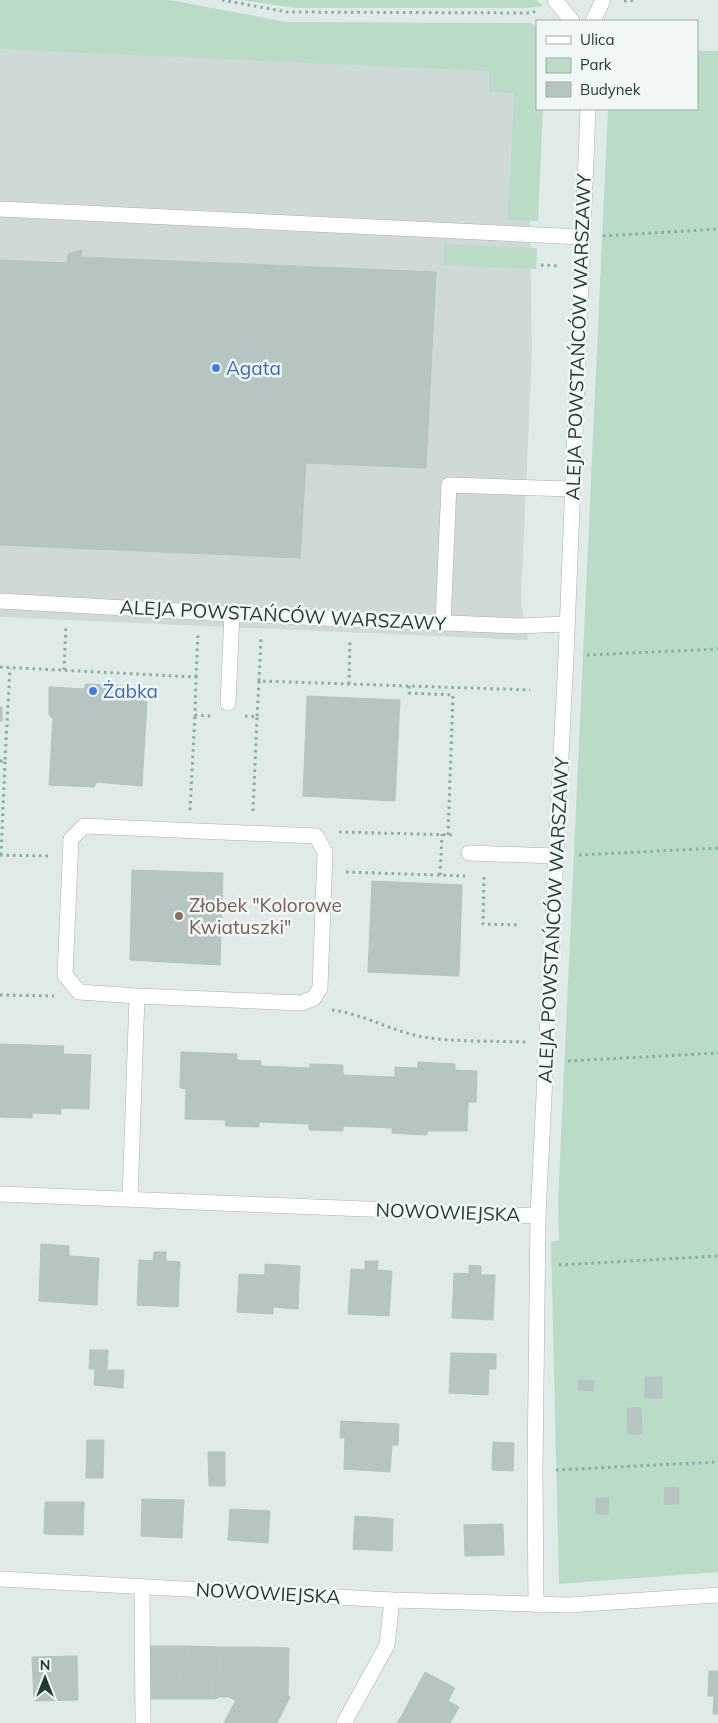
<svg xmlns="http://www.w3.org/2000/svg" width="718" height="1723" font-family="Mulish,sans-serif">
	<rect width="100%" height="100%" fill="#e0ebe7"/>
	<!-- built -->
	<polygon fill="#cfdad7" points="0,20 527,53 532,353 521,601 528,640 0,617"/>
	<!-- green -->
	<g fill="#badcc7">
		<polygon points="0,0 170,0 286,22 529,23 537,26 537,109 543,109 538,221 508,220 514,93 489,92 489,71 0,49"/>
		<polygon points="241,0 537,0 543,6 529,8 296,8"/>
		<polygon points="697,51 718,51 718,1572 559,1584 551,1242 559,1240 558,1201 608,109 697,109"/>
		<polygon points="444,244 537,248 536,269 443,265"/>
	</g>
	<!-- building -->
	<g fill="#b6c5c1" stroke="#b3c4bf">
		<polygon points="82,250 81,257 436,272 426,468 306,463 300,558 0,545 0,260 67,263 68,254"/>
		<polygon points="86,684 145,687 141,696 141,700 147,702 142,786 97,782 94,787 49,785 53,719 49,715 49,687 84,689"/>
		<polygon points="307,696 400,700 395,801 303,796"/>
		<rect x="0" y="707" width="2" height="14"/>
		<polygon points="132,870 223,873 220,965 130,960"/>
		<polygon points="372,881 462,885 459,976 368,972"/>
		<polygon points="0,1044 64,1046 63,1054 91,1055 89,1109 61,1108 61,1114 32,1113 32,1118 0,1117"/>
		<polygon points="181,1052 237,1054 237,1060 261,1061 261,1066 310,1068 310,1064 343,1065 343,1075 395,1077 395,1067 418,1068 418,1062 455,1064 455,1070 477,1071 476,1102 468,1102 467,1131 427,1131 427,1135 407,1134 392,1133 392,1128 343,1126 343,1131 309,1130 309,1124 259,1122 259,1127 225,1126 226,1120 185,1119 186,1089 180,1088"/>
		<polygon points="41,1244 69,1246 69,1256 99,1258 97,1305 39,1301"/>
		<polygon points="154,1252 166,1252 166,1261 180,1262 178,1307 137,1305 139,1260 153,1261"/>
		<polygon points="365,1261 378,1261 377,1270 392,1271 389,1316 348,1314 351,1269 365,1270"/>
		<polygon points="265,1264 300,1266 298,1309 273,1307 273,1314 237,1312 239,1274 265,1275"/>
		<polygon points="469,1265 481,1266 481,1275 495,1275 493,1320 452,1318 454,1273 469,1274"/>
		<polygon points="90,1350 108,1350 107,1370 124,1370 123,1388 94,1385 95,1369 89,1369"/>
		<polygon points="451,1353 496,1354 496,1369 489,1369 488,1395 449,1393"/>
		<rect x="645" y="1377" width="17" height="21"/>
		<polygon points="579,1380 594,1381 593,1391 578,1390"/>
		<polygon points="627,1408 641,1408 642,1434 628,1434"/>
		<polygon points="341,1421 399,1424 398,1445 392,1445 390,1472 344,1469 345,1438 340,1438"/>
		<polygon points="87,1440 104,1440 103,1478 86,1478"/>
		<polygon points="493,1442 514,1443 513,1471 492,1470"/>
		<polygon points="208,1452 225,1452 225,1486 209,1486"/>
		<polygon points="665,1487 679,1488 679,1504 664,1504"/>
		<polygon points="596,1498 609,1498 608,1514 596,1514"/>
		<polygon points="142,1499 184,1500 182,1538 141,1536"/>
		<polygon points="45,1502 84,1502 83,1535 44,1534"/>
		<polygon points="230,1509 270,1511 268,1543 228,1540"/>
		<polygon points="355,1516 393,1519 392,1551 353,1549"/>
		<polygon points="503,1524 504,1555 465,1556 464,1525"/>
		<polygon points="149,1646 185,1646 182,1699 148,1699"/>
		<polygon points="185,1646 218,1647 215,1699 182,1699"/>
		<polygon points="218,1647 251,1647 250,1677 248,1676 235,1700 229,1697 219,1697 215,1699"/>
		<polygon points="251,1647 289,1648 288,1696 250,1677"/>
		<polygon points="77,1656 78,1700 34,1701 32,1657"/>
		<polygon points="709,1671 718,1671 718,1714 713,1714 714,1696 708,1696"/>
		<polygon points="425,1672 455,1688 436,1723 417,1723 402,1715"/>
		<polygon points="248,1676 290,1697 277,1723 224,1723"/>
		<polygon points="448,1701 459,1707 450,1723 436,1723"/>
		<polygon points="402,1715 417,1723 397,1723"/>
	</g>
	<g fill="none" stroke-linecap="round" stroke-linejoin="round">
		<defs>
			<g id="minor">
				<polyline points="555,0 572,21"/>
				<polyline points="593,21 603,0"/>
				<polyline points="0,209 583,237"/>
				<polyline points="0,601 232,614 519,626 566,624"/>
				<polyline points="443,622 449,485 571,489"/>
				<polyline points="228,703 232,614"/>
				<polyline points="469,853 555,856"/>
				<polyline points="0,1194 538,1216 535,1471 536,1605"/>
				<polyline points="130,1199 137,996 302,1003 314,998 320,988 325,852 316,836 84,826 71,839 65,975 79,992 137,996"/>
				<polyline points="538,1216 566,656 588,109"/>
				<polyline points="0,1579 392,1600 569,1605 718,1595"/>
				<polyline points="142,1587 143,1723"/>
				<polyline points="344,1723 387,1645 392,1600"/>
			</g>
		</defs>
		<!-- minor casing -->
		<use href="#minor" stroke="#a3b3af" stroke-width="16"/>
		<!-- path -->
		<g stroke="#82aea5" stroke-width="3" stroke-dasharray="2.5 4" stroke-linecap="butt">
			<polyline points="222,0 287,12 529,13 538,11"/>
			<polyline points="624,1 635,0"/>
			<polyline points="603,236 718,229"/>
			<polyline points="541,265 560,266"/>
			<polyline points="587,655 718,649"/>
			<polyline points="0,667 196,677 195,715 211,716"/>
			<polyline points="64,670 66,625"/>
			<polyline points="196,677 198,633"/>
			<polyline points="259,681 261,638"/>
			<polyline points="349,684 350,639"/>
			<polyline points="409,686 409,693 453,695 448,835"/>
			<polyline points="245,716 257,717 259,681 530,690"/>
			<polyline points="0,761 5,761 10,668"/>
			<polyline points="190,810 195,715"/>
			<polyline points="253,811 257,717"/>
			<polyline points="339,832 456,835"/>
			<polyline points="0,855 49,856"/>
			<polyline points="1,855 5,761"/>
			<polyline points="579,855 718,848"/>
			<polyline points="346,872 465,876"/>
			<polyline points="440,875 442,834"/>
			<polyline points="484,877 483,924 520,925"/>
			<polyline points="0,995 54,996"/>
			<path d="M332,1010C364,1014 391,1031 423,1037C453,1042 496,1041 526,1042"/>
			<polyline points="568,1061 718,1053"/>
			<polyline points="559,1265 718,1256"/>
			<polyline points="556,1470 718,1462"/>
		</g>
		<!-- minor -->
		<use href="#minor" stroke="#fff" stroke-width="15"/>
	</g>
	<!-- markers -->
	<g fill="#3f7fe0" stroke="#f1f7f5" stroke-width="2">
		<circle cx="216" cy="368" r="5"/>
		<circle cx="93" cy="691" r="5"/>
	</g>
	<circle fill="#8d6e63" stroke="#f1f7f5" stroke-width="2" cx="179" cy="916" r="5"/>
	<g text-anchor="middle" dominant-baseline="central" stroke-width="5" stroke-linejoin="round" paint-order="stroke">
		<!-- street labels -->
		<g font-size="19" fill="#213b37" stroke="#f1f7f5">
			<text transform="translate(578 337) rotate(-88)">ALEJA POWSTAŃCÓW WARSZAWY</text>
			<text transform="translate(283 615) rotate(3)">ALEJA POWSTAŃCÓW WARSZAWY</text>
			<text transform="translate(553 920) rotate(-87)">ALEJA POWSTAŃCÓW WARSZAWY</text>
			<text transform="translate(448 1212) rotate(2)">NOWOWIEJSKA</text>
			<text transform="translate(268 1593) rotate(3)">NOWOWIEJSKA</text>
		</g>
		<!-- shop labels -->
		<g font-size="19" fill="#366cbe" stroke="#f1f7f5" text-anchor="start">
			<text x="226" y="368">Agata</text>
			<text x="103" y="691">Żabka</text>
		</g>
		<!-- education labels -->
		<g font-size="19" fill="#785e54" stroke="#f1f7f5" text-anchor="start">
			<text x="189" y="905">Złobek "Kolorowe<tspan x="189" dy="22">Kwiatuszki"</tspan></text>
		</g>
	</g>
	<!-- legend -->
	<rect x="536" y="20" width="162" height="90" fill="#f1f7f5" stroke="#9eaca9"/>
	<rect x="546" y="36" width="25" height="8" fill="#ffffff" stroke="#9eaca9"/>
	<text x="580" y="45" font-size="15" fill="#213b37">Ulica</text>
	<rect x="546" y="58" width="25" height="15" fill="#badcc7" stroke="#9eaca9"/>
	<text x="580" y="70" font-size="15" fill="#213b37">Park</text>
	<rect x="546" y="82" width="25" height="15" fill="#b6c5c1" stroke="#9eaca9"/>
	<text x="580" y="95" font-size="15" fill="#213b37">Budynek</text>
	<!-- north arrow -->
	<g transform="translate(45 1678)" stroke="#f1f7f5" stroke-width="4" paint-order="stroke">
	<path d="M0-4L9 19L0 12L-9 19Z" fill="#213b37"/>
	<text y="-8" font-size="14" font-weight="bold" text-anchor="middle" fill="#213b37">N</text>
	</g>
</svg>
